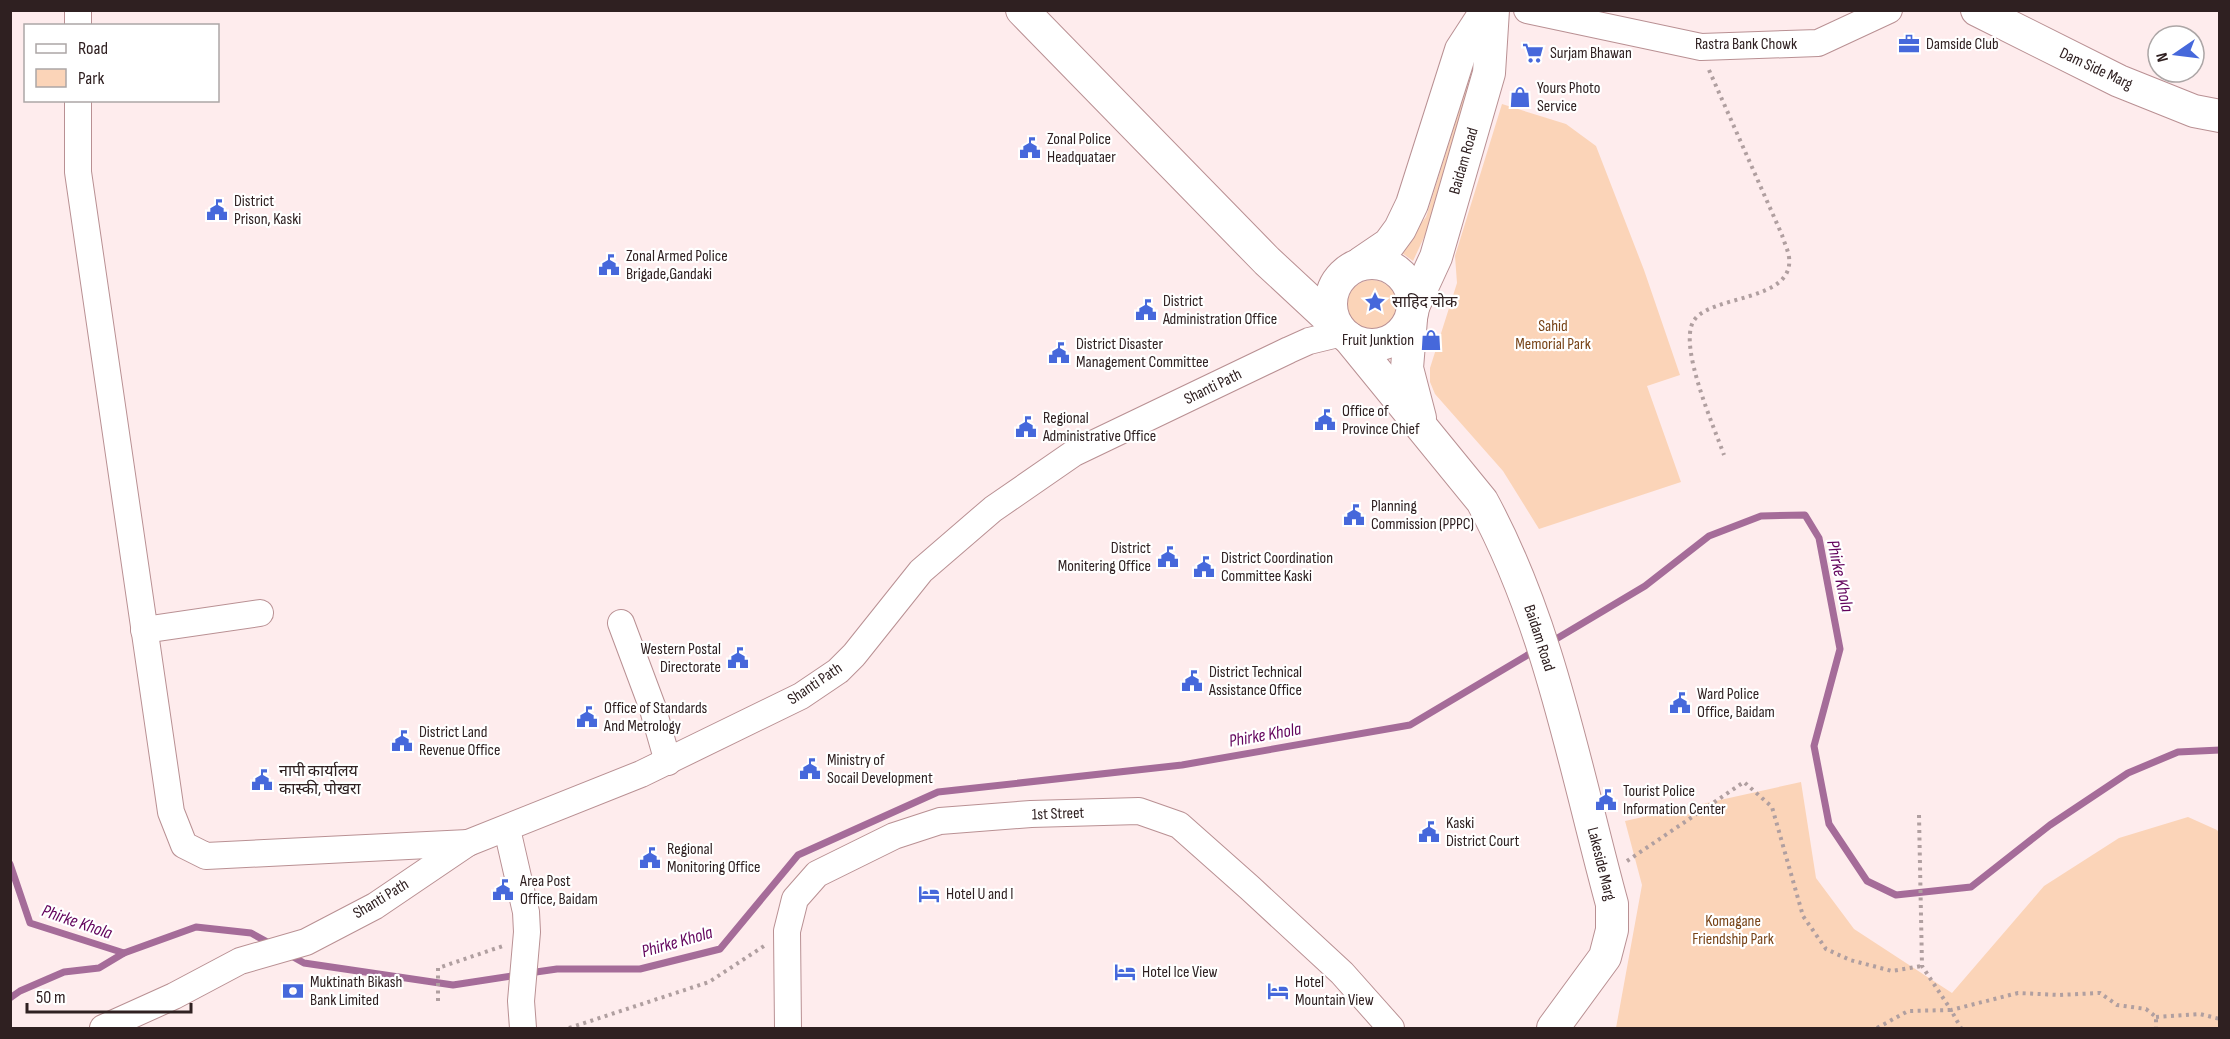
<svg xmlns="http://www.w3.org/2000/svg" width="2230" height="1039" font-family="'Sofia Sans Condensed','Noto Sans Devanagari',sans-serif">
	<rect width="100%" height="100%" fill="#feeced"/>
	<!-- green -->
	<g fill="#fbd4b8">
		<polygon points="1479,48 1481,48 1426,233 1413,261 1395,248 1414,232 1426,217"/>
		<polygon points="1502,104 1566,124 1596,146 1644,270 1680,375 1647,386 1681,482 1539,529 1503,471 1435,394 1430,382 1430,368 1457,283 1455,256"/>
		<circle cx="1372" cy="305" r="25"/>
		<polygon points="1801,782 1816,878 1854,929 1952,993 2044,886 2119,838 2188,817 2217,830 2220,834 2219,1028 1616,1028 1642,885 1625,821"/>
	</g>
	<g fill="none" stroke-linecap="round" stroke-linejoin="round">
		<!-- stream -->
		<g stroke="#a56c99" stroke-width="7">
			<polyline points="1551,642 1645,586 1709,536 1761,516 1805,515 1819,538 1840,649 1814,746 1829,824 1867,881 1896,895 1971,887 2050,825 2128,773 2178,752 2220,750"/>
			<polyline points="10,864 30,923 124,953 196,927 251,933 271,944"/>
			<polyline points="288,954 304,963 453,985 518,975"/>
			<polyline points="529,973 557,969 640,969 720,949 798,855 938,792 1182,765 1410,725 1536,650"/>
			<polyline points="10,998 20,991 64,972 99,968 124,953"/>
		</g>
		<defs>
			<g id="minor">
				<polyline points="78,10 78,26"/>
				<polyline points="1527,10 1701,47 1818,43 1889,10"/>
				<polyline points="78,100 78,172 171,812 184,845 206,856 468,843"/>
				<polyline points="621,623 652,706 668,762"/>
				<polyline points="144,630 260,613"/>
				<polyline points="507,829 526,912 527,932 521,1001 523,1028"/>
				<polyline points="103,1028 174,996 240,961 306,942 375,906 468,843 641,774 801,696 838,671 854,655 921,571 993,509 1074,453 1289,350 1309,341 1342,333"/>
				<polyline points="788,1028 787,931 795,899 817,874 894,836 940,821 1031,814 1139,811 1179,825 1250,888 1342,973 1391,1028"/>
			</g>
			<g id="major">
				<polyline points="1022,10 1267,261 1337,326"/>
				<polyline points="1977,10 2119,81 2194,111 2220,116"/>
				<circle cx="1372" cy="304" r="41"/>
				<polyline points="1361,263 1389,244 1400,229 1412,204 1461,50 1487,10"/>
				<polyline points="1413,307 1436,257 1489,73 1493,10"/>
				<polyline points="1411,319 1407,368 1420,418"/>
				<path d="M1349,338L1482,501C1550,626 1575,769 1612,904V930L1605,957L1553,1028"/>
			</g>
		</defs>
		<!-- minor casing -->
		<use href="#minor" stroke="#b99093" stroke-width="28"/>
		<!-- major casing -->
		<use href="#major" stroke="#b99093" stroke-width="34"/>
		<!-- path -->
		<g stroke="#b09fa0" stroke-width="4" stroke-dasharray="3 4.5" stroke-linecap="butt">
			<path d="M1709,70L1782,235C1784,242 1788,250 1789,257C1795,303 1708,294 1693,322C1679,348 1714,427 1724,455"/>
			<polyline points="1919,815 1922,966 1951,1010 2018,993 2059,995 2100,993 2117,1005 2146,1009 2156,1017 2156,1028"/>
			<polyline points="1627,861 1744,782 1772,807 1803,916 1826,949 1850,960 1892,971 1922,966"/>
			<polyline points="438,1001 438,968 503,946"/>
			<polyline points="2156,1017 2200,1014 2220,1019"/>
			<polyline points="569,1028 709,982 764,946"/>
			<polyline points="1877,1028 1908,1011 1951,1010 1961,1028"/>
		</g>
		<!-- minor -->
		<use href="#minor" stroke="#fff" stroke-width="26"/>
		<!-- major -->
		<use href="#major" stroke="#fff" stroke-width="32"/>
	</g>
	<!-- icons -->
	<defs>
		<symbol id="office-bare" viewBox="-9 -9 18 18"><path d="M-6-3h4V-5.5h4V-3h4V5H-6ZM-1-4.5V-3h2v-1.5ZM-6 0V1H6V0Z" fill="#4668db" stroke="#fff" stroke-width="2.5" paint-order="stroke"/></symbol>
		<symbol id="supermarket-bare" viewBox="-9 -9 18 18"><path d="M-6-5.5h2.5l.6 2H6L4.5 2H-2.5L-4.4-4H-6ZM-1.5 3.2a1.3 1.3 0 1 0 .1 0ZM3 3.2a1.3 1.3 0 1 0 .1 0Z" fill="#4668db" stroke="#fff" stroke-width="2.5" paint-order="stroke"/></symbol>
		<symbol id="shop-bare" viewBox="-9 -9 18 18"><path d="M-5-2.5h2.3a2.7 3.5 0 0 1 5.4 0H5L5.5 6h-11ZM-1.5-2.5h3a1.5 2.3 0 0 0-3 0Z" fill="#4668db" stroke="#fff" stroke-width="2.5" paint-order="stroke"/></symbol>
		<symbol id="civic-bare" viewBox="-9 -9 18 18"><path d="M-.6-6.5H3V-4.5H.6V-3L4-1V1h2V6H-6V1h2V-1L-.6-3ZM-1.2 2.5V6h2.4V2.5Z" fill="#4668db" stroke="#fff" stroke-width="2.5" paint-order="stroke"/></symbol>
		<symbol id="sight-bare" viewBox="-9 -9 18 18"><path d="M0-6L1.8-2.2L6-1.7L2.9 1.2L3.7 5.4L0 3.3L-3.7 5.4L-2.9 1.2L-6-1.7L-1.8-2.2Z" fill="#4668db" stroke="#fff" stroke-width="2.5" paint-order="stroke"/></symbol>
		<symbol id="hotel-bare" viewBox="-9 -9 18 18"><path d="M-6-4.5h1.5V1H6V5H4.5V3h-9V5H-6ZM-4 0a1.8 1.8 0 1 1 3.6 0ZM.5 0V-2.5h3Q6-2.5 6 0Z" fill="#4668db" stroke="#fff" stroke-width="2.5" paint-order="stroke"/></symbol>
		<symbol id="bank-bare" viewBox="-9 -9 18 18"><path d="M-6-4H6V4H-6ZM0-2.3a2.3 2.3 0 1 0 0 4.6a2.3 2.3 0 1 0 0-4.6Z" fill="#4668db" stroke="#fff" stroke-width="2.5" paint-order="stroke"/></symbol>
	</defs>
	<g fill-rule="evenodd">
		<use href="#office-bare" x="1894" y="29" width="30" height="30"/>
		<use href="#supermarket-bare" x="1518" y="38" width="30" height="30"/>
		<use href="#shop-bare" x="1505" y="82" width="30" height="30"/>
		<use href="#civic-bare" x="1015" y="133" width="30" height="30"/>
		<use href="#civic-bare" x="202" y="195" width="30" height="30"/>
		<use href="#civic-bare" x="594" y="250" width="30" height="30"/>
		<use href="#sight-bare" x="1360" y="287" width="30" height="30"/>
		<use href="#civic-bare" x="1131" y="295" width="30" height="30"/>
		<use href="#shop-bare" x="1416" y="325" width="30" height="30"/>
		<use href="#civic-bare" x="1044" y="338" width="30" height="30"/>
		<use href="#civic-bare" x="1310" y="405" width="30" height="30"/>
		<use href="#civic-bare" x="1011" y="412" width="30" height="30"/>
		<use href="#civic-bare" x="1339" y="500" width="30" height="30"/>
		<use href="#civic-bare" x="1153" y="542" width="30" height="30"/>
		<use href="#civic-bare" x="1189" y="552" width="30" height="30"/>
		<use href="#civic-bare" x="723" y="643" width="30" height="30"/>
		<use href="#civic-bare" x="1177" y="666" width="30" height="30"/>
		<use href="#civic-bare" x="1665" y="688" width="30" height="30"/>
		<use href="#civic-bare" x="572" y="702" width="30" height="30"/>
		<use href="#civic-bare" x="387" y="726" width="30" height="30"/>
		<use href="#civic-bare" x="795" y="754" width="30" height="30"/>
		<use href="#civic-bare" x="247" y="765" width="30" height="30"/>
		<use href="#civic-bare" x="1591" y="785" width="30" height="30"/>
		<use href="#civic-bare" x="1414" y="817" width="30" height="30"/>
		<use href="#civic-bare" x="635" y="843" width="30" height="30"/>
		<use href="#civic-bare" x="488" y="875" width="30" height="30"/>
		<use href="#hotel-bare" x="914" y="879" width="30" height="30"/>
		<use href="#hotel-bare" x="1110" y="957" width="30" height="30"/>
		<use href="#bank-bare" x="278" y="976" width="30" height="30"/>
		<use href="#hotel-bare" x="1263" y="976" width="30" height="30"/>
	</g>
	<g text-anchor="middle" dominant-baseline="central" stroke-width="4.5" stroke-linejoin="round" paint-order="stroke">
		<!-- street labels -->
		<g font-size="16" fill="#2f2021" stroke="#fff">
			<text x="1746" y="44">Rastra Bank Chowk</text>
			<text transform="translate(2096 69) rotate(25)">Dam Side Marg</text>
			<text transform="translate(1464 161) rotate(-74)">Baidam Road</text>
			<text transform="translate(1213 387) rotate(-26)">Shanti Path</text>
			<text transform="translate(1539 638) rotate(72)">Baidam Road</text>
			<text transform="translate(815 684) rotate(-34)">Shanti Path</text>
			<text transform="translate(1058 814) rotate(-2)">1st Street</text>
			<text transform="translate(1601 864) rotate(76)">Lakeside Marg</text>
			<text transform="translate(381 899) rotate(-31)">Shanti Path</text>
		</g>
		<!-- poi labels -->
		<g font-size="16" fill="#2f2021" stroke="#fff" text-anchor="start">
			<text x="1926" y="44">Damside Club</text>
			<text x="1550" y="53">Surjam Bhawan</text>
			<text x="1537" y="88">Yours Photo<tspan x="1537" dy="18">Service</tspan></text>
			<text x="1047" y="139">Zonal Police<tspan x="1047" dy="18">Headquataer</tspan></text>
			<text x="234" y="201">District<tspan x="234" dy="18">Prison, Kaski</tspan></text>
			<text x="626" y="256">Zonal Armed Police<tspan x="626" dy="18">Brigade,Gandaki</tspan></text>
			<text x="1163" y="301">District<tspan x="1163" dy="18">Administration Office</tspan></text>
			<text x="1392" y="302">साहिद चोक</text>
			<text x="1414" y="340" text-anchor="end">Fruit Junktion</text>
			<text x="1076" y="344">District Disaster<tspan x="1076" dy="18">Management Committee</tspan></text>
			<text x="1342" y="411">Office of<tspan x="1342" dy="18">Province Chief</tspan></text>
			<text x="1043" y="418">Regional<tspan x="1043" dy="18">Administrative Office</tspan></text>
			<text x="1371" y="506">Planning<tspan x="1371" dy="18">Commission (PPPC)</tspan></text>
			<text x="1151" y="548" text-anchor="end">District<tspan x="1151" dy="18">Monitering Office</tspan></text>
			<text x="1221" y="558">District Coordination<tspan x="1221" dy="18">Committee Kaski</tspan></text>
			<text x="721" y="649" text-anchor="end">Western Postal<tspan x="721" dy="18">Directorate</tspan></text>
			<text x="1209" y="672">District Technical<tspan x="1209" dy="18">Assistance Office</tspan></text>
			<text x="1697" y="694">Ward Police<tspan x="1697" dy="18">Office, Baidam</tspan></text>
			<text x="604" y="708">Office of Standards<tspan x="604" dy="18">And Metrology</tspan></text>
			<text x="419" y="732">District Land<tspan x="419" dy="18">Revenue Office</tspan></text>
			<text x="827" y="760">Ministry of<tspan x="827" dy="18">Socail Development</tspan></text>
			<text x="279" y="771">नापी कार्यालय<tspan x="279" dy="18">कास्की, पोखरा</tspan></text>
			<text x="1623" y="791">Tourist Police<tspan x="1623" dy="18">Information Center</tspan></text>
			<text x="1446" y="823">Kaski<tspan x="1446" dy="18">District Court</tspan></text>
			<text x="667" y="849">Regional<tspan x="667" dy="18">Monitoring Office</tspan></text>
			<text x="520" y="881">Area Post<tspan x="520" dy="18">Office, Baidam</tspan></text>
			<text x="946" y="894">Hotel U and I</text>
			<text x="1142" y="972">Hotel Ice View</text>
			<text x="310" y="982">Muktinath Bikash<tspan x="310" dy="18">Bank Limited</tspan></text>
			<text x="1295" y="982">Hotel<tspan x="1295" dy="18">Mountain View</tspan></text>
		</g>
		<!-- park labels -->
		<g font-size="16" fill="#774317" stroke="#fff">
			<text x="1553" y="326">Sahid<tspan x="1553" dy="18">Memorial Park</tspan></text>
			<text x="1733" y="921">Komagane<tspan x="1733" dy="18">Friendship Park</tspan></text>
		</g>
		<!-- water labels -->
		<g font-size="18" font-style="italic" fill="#62035c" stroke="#fff">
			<text transform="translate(1840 576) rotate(78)">Phirke Khola</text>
			<text transform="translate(1265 735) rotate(-10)">Phirke Khola</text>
			<text transform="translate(77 922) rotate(19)">Phirke Khola</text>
			<text transform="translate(677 942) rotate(-16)">Phirke Khola</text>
		</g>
	</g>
	<!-- border -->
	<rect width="2230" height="1039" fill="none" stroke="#2f2021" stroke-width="24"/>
	<!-- legend -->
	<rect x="24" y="24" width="195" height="78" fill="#ffffff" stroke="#aca6a6" stroke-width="1.5"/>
	<rect x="36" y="44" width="30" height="9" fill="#ffffff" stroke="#aca6a6" stroke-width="1.5"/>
	<text x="78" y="54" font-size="18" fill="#2f2021">Road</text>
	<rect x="36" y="69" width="30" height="18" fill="#fbd4b8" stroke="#aca6a6" stroke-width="1.5"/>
	<text x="78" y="84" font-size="18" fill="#2f2021">Park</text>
	<!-- north arrow -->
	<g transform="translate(2176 54) rotate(256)"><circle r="28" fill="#ffffff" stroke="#aca6a6" stroke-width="1.5"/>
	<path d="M0-4.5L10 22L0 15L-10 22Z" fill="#4668db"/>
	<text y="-9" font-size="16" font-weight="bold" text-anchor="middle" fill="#2f2021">N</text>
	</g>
	<!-- scale -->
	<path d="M27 1003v9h164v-9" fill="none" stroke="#2f2021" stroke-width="3"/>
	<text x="36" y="1003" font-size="18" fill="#2f2021" stroke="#ffffff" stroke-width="4.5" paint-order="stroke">50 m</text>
</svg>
